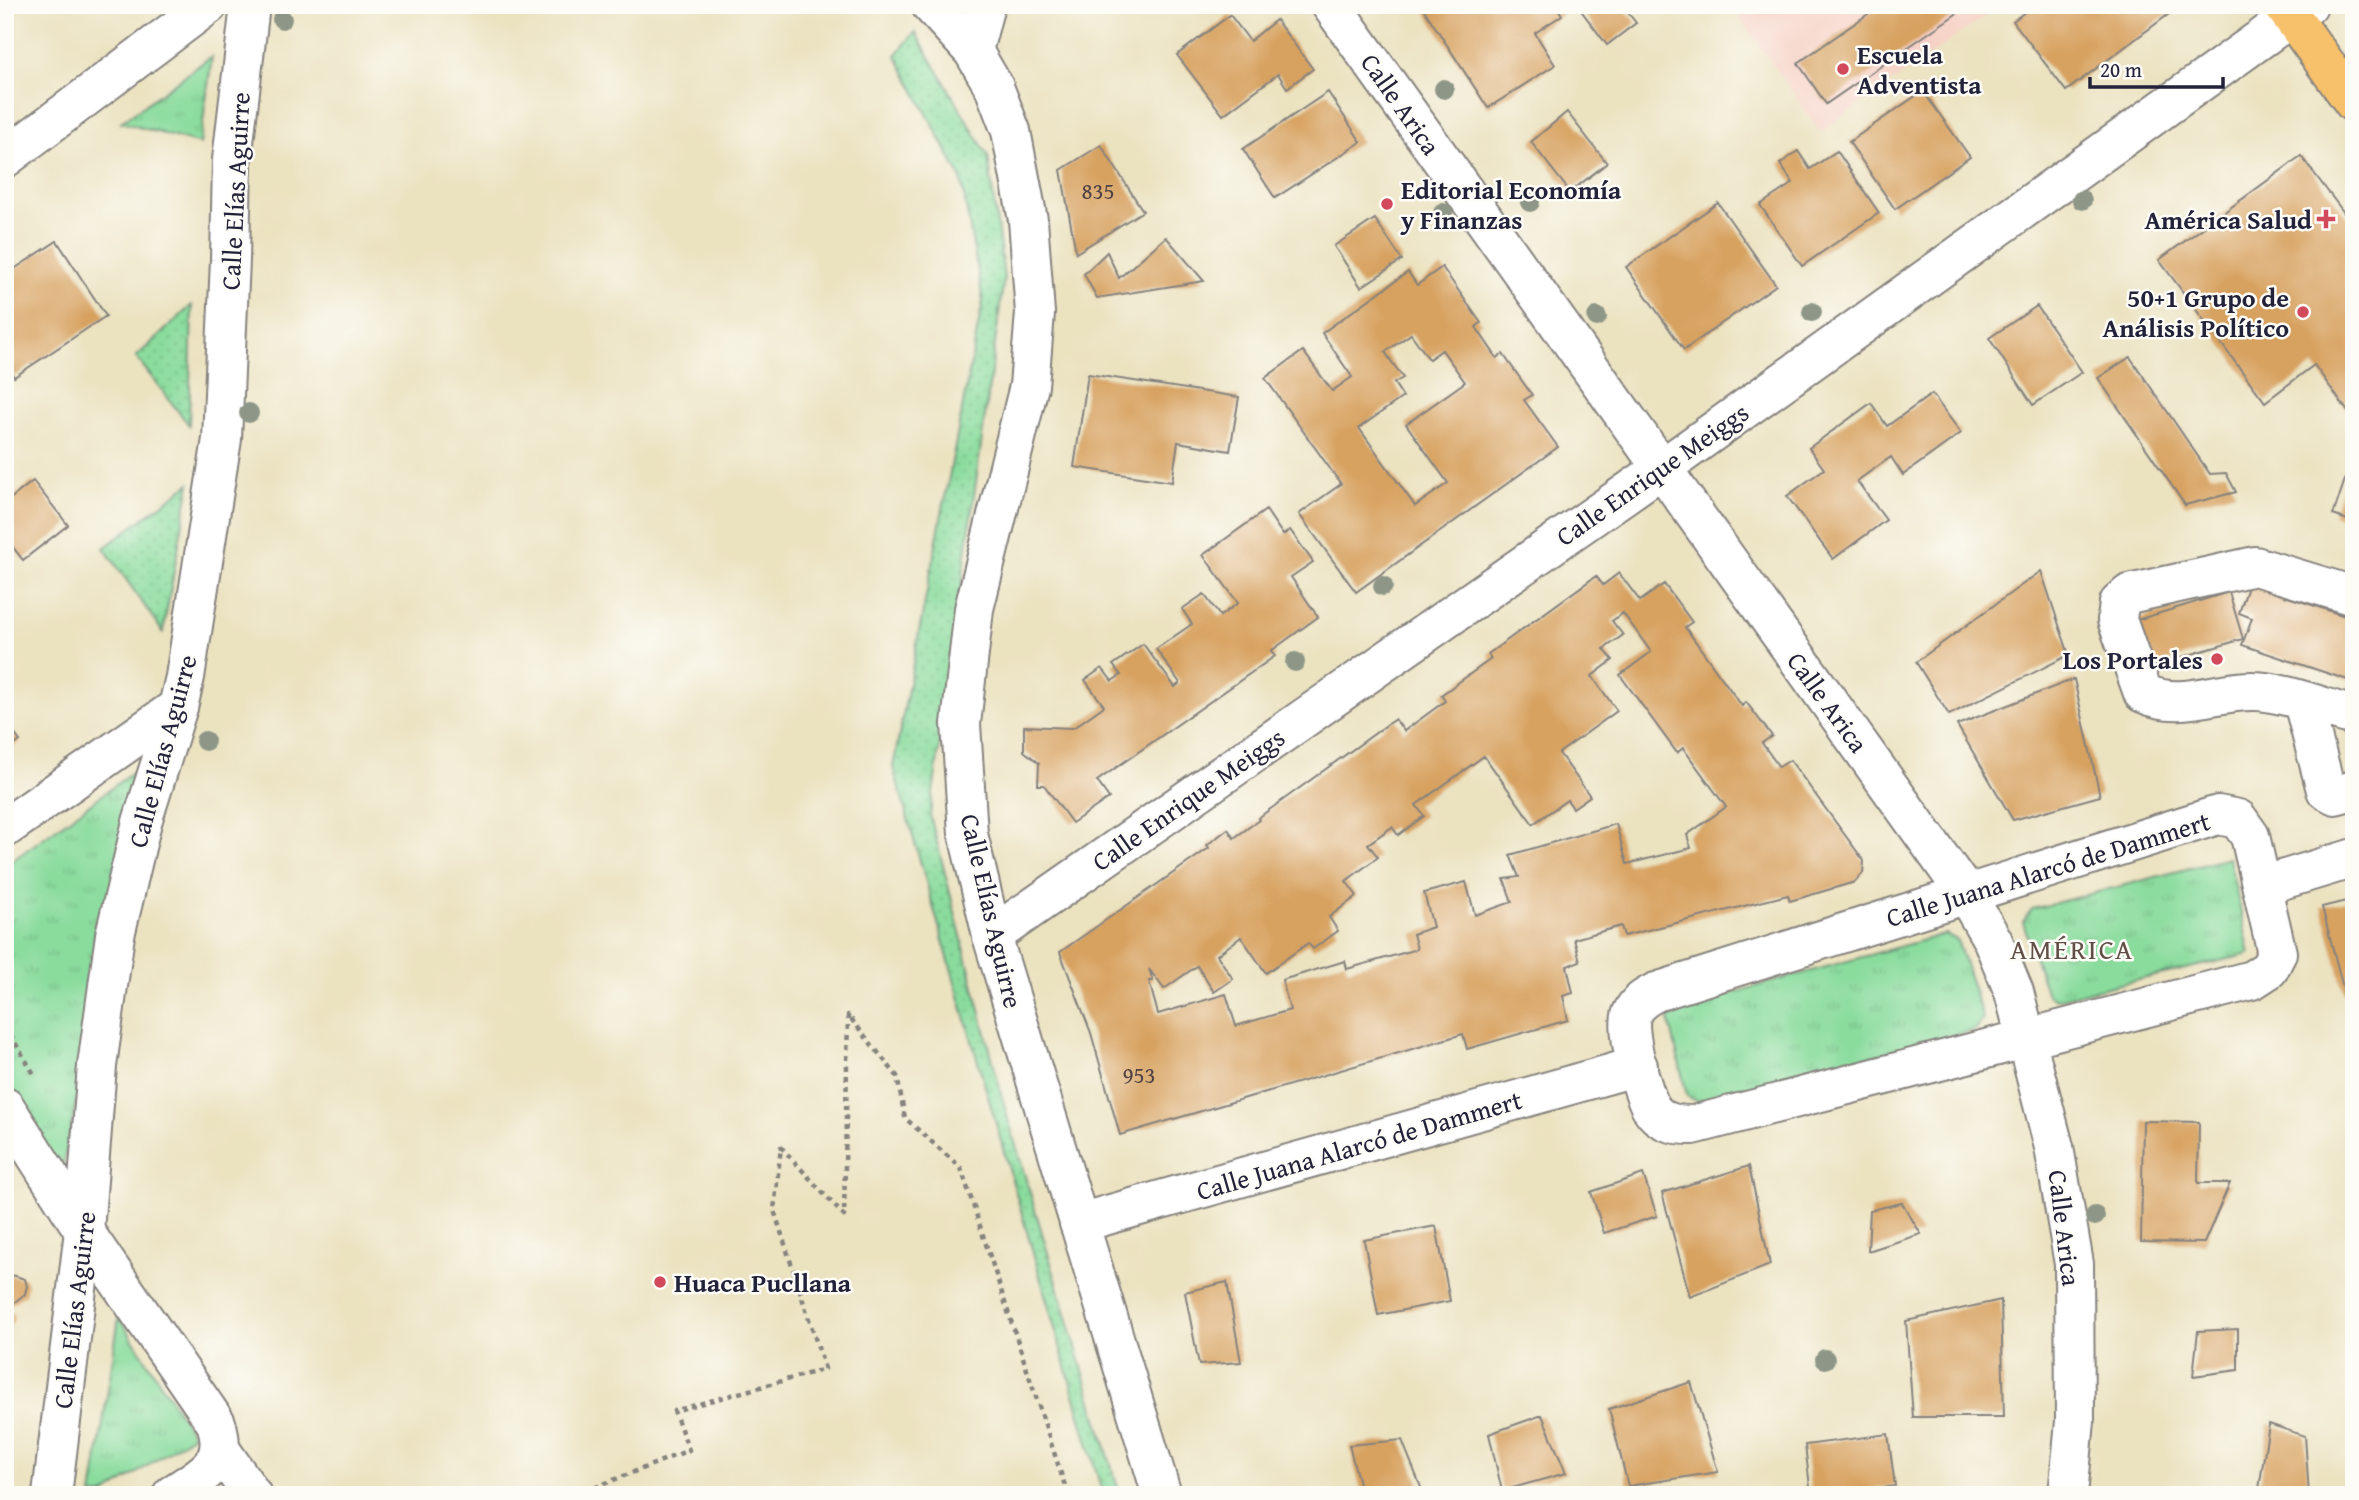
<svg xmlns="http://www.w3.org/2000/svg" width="2359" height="1500" font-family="'Gentium Book Plus',serif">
	<defs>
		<pattern id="grass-dots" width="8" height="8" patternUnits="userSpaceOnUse" patternTransform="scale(1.75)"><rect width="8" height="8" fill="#8adc9d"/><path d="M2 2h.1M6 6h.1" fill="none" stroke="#77bc88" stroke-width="1.8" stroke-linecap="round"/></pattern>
		<pattern id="park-tufts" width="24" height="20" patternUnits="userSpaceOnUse" patternTransform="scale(1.75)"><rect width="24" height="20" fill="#8adc9d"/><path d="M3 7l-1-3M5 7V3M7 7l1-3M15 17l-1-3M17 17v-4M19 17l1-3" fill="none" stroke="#77bc88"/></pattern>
	</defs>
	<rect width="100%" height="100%" fill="#fdfcf7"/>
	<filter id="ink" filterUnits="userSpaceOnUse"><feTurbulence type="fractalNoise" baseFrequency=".0143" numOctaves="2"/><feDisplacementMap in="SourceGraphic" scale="14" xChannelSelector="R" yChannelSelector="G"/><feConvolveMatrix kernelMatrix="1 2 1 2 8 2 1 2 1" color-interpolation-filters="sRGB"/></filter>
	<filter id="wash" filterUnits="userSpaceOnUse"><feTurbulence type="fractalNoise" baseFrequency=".00686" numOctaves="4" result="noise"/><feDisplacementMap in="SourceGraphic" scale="28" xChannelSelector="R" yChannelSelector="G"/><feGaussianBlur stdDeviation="1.57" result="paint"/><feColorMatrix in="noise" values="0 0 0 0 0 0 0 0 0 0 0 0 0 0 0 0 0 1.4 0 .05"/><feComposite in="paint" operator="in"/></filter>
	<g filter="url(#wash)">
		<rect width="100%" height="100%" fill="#ebe2c0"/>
		<!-- built -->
		<polygon fill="#f6d1c5" points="1731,5 2001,5 1820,132"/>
		<!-- grass -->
		<g fill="url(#grass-dots)" stroke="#567f6c" stroke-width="2">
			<polygon points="915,32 988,156 1004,278 930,815 1006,1112 1120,1495 1103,1495 893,767 983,301 961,178 896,55"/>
			<polygon points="192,305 189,425 136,357"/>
			<polygon points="190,483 163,632 104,548"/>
		</g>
		<!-- park -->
		<g fill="url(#park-tufts)" stroke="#567f6c" stroke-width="2">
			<polygon points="212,56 200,144 121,122"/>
			<polygon points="147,762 59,1184 5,1104 5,866"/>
			<polygon points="2229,858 2250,954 2056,999 2047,995 2023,922 2032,909"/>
			<polygon points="1945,934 1957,940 1983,1019 1975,1030 1697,1101 1687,1096 1669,1019 1678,1008"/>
			<polygon points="119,1317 193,1435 104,1495 92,1495"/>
		</g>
		<g id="blocks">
			<!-- building -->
			<g fill="#d7a15e" fill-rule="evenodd">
				<polygon points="1421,5 1556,5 1562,15 1535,33 1555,65 1488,108"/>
				<polygon points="1577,5 1622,5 1636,23 1607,45"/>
				<polygon points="1881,5 1969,5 1826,104 1798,63"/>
				<polygon points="2034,5 2181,5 2066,91 2013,21"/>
				<polygon points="1230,15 1250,41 1276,20 1313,69 1287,88 1278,74 1223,115 1177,55"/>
				<polygon points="1923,91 1970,157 1895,209 1849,142"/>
				<polygon points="1328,92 1361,142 1275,198 1243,149"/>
				<polygon points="1567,112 1607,163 1570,192 1531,142"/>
				<polygon points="1101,145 1143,211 1076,253 1061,170"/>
				<polygon points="1798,151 1810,169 1837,151 1879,213 1802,266 1760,205 1793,183 1780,164"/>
				<polygon points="2301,156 2354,226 2354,420 2314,365 2265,402 2159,260"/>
				<polygon points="1718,203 1776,285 1684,350 1626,267"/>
				<polygon points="1375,219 1402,260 1361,287 1334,246"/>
				<polygon points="1166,237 1204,281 1097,298 1084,274 1107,252 1119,278"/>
				<polygon points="57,241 106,316 14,377 5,363 5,275"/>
				<path d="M1442,267L1481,323L1476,327L1497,358L1503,354L1532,395L1524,400L1558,447L1356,592L1299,514L1341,484L1265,378L1303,351L1332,391L1352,377L1322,333L1408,272L1417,285ZM1411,334L1429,359L1442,350L1465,382L1406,424L1448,483L1415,506L1359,428L1403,397L1394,383L1403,378L1385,352Z"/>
				<polygon points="2037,306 2082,372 2033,405 1989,338"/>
				<polygon points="2130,357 2210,474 2226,473 2236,492 2185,505 2098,378"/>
				<polygon points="1088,374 1239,397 1230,451 1178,442 1172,482 1074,467"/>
				<polygon points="1932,394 1961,433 1903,475 1891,457 1857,481 1886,520 1833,559 1787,496 1824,469 1809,448 1871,403 1887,426"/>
				<polygon points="2350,465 2354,466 2354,522 2333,515"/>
				<polygon points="33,481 68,525 23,560 5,537 5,503"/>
				<polygon points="1266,510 1283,535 1290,530 1313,562 1291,577 1318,617 1271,651 1275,656 1097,781 1109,798 1072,823 1044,785 1038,785 1039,763 1024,751 1024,726 1073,728 1104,706 1085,680 1102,668 1112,681 1121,675 1113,665 1143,644 1175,687 1180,683 1156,649 1192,624 1182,609 1204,594 1220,616 1238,603 1203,555"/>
				<polygon points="2041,571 2069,655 1949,715 1916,662"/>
				<path d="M1619,573L1640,601L1664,584L1692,622L1685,627L1742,706L1746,702L1772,736L1762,743L1779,767L1790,760L1864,861L1863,873L1855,882L1790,901L1788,895L1624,936L1621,926L1574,939L1580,961L1567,966L1573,993L1563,996L1568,1020L1467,1049L1463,1034L1120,1135L1091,1033L1060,952L1209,848L1207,845L1228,829L1234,838L1259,820L1258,818L1395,719L1404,731L1445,701L1441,695L1491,659L1488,654L1596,576L1603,585ZM1623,613L1651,652L1620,675L1677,753L1683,748L1726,807L1687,835L1691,848L1627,864L1616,824L1510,855L1519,877L1504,879L1512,902L1475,915L1466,882L1424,893L1433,927L1413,934L1417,949L1347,969L1345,961L1282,980L1290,1010L1236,1026L1226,994L1158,1014L1149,981H1153L1149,969L1164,989L1197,966L1214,992L1233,979L1217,955L1241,937L1266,973L1308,943L1313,949L1338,931L1329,917L1357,896L1346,881L1378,857L1368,844L1392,827L1398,835L1424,816L1416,805L1484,756L1533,824L1567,800L1573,808L1590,796L1559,753L1617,711L1592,676L1613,660L1604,649L1623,635L1612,621Z"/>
				<polygon points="2249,584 2354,619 2354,682 2242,645 2252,618 2239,613"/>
				<polygon points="2229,592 2243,639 2151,666 2137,620"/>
				<polygon points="2074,679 2100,796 2013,820 1957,725"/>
				<polygon points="5,722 20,741 5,752"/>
				<polygon points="2354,899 2354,1026 2353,1026 2322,907"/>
				<polygon points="2143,1121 2199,1122 2198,1183 2230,1183 2204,1243 2141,1242"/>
				<polygon points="1749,1166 1770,1265 1690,1297 1662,1193"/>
				<polygon points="1643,1174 1657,1216 1604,1233 1591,1192"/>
				<polygon points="1902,1203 1921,1234 1868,1251 1870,1210"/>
				<polygon points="1436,1226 1450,1301 1378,1315 1364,1240"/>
				<polygon points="12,1275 25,1279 27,1286 25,1294 7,1308 13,1312 14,1319 10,1327 5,1329 5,1280"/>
				<polygon points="1227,1282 1241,1362 1199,1365 1185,1292"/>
				<polygon points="2001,1300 2004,1417 1913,1417 1906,1321"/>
				<polygon points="2238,1329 2238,1370 2193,1376 2198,1331"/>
				<polygon points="1691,1382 1718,1472 1628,1486 1609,1409"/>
				<polygon points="1542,1415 1566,1473 1502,1491 1489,1434"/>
				<polygon points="2269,1424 2305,1436 2309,1495 2258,1495"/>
				<polygon points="1888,1434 1895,1486 1832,1495 1811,1495 1805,1445"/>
				<polygon points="1402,1440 1424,1495 1362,1495 1349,1445"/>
			</g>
		</g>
	</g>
	<g filter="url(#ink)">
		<use href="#blocks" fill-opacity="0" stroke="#86827e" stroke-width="2"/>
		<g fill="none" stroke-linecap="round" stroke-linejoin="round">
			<defs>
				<g id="minor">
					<polyline points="931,5 973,51 994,87 1011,131 1028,220 1035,313 1029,386 974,609 961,724 968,834 992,936 1162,1495"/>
					<polyline points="1331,5 1966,894 1993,941 2014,992 2054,1147 2074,1264 2075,1421 2068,1495"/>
					<polyline points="973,51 985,5"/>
					<polyline points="5,158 208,5"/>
					<path d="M2354,596L2255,566L2129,594L2119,603L2117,620L2143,693C2181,711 2216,690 2254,691C2281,691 2327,709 2354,716"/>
					<polyline points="2303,702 2326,790 2335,795 2354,790"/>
					<path d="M2218,815L2238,819L2250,836L2277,953L2269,969L2252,980L1693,1125C1679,1125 1664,1124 1654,1112C1643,1099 1624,1026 1632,1013C1637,1002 1646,997 1656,992Z"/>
					<polyline points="5,828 178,707"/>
					<polyline points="2262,886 2354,858"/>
					<polyline points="992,936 1661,469 2308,5"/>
					<path d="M5,1107L84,1231L216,1423C230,1465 202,1474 172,1495"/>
					<polyline points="1079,1223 1638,1066"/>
					<polyline points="220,1449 252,1495"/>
					<polyline points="52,1495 84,1231 97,1066 115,935 142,822 178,707 185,677 222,439 230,260 232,160 250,5"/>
				</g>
				<polyline id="major" points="2283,5 2354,103"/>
			</defs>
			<!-- minor casing -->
			<use href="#minor" stroke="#86827e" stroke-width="42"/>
			<!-- major casing -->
			<use href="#major" stroke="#86827e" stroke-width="42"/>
			<!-- path -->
			<g stroke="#86827e" stroke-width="4.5" stroke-dasharray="5 5" stroke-linecap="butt">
				<polyline points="5,1026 34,1074"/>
				<polyline points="576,1495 689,1450 674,1411 825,1369 774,1210 781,1147 844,1216 848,1015 897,1076 905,1118 961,1168 1068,1495"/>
			</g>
			<!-- minor -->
			<use href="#minor" stroke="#fff" stroke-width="38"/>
			<!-- major -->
			<use href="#major" stroke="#f7c06b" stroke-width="38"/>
		</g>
		<!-- trees -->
		<g fill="#8e9787">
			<circle cx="282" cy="19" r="10"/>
			<circle cx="1444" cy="89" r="10"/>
			<circle cx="2082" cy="200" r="10"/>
			<circle cx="1530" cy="202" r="10"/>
			<circle cx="1443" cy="213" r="10"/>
			<circle cx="1812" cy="312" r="10"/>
			<circle cx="1597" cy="317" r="10"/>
			<circle cx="249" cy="413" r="10"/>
			<circle cx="1383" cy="586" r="10"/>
			<circle cx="1295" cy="662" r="10"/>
			<circle cx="205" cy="741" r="10"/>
			<circle cx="2095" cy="1216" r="10"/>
			<circle cx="1825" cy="1359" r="10"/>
		</g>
	</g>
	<!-- markers -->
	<g fill="#d1495b" stroke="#fdfcf7" stroke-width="2.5">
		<circle cx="1843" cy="69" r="7"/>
		<circle cx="1387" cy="204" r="7"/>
		<path d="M2322.5 208.5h7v7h7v7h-7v7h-7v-7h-7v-7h7z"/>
		<circle cx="2303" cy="312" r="7"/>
		<circle cx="2217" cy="659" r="7"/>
		<circle cx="660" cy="1282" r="7"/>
	</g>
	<g text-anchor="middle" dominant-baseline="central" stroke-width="5" stroke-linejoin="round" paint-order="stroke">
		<!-- number labels -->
		<g font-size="23" fill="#4f4244">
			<text x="1098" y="190">835</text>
			<text x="1139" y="1074">953</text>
		</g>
		<!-- poi labels -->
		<g font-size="26" font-weight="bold" fill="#22223b" stroke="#fdfcf7" text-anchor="start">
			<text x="1857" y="54">Escuela<tspan x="1857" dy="30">Adventista</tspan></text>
			<text x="1401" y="189">Editorial Economía<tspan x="1401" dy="30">y Finanzas</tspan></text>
			<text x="2312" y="219" text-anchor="end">América Salud</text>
			<text x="2289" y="297" text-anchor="end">50+1 Grupo de<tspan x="2289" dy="30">Análisis Político</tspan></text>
			<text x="2203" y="659" text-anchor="end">Los Portales</text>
			<text x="674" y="1282">Huaca Pucllana</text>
		</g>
		<!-- street labels -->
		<g font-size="26" fill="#22223b" stroke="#fdfcf7">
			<text transform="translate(1401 104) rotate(55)">Calle Arica</text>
			<text transform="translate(235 191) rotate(-87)">Calle Elías Aguirre</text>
			<text transform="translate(1652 474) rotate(-35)">Calle Enrique Meiggs</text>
			<text transform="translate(1828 702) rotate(54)">Calle Arica</text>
			<text transform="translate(162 751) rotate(-75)">Calle Elías Aguirre</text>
			<text transform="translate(1188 799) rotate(-35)">Calle Enrique Meiggs</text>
			<text transform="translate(2048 869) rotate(-17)">Calle Juana Alarcó de Dammert</text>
			<text transform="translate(992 911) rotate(77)">Calle Elías Aguirre</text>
			<text transform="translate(1359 1145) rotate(-16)">Calle Juana Alarcó de Dammert</text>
			<text transform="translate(2065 1228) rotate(83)">Calle Arica</text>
			<text transform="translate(74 1310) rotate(-83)">Calle Elías Aguirre</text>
		</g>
		<!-- neighbourhood labels -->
		<g font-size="28" letter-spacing="2" fill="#614e47" stroke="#fdfcf7">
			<text x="2072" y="948">AMÉRICA</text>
		</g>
	</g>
	<!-- margin -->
	<rect width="2359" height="1500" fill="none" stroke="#fdfcf7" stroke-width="28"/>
	<!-- scale -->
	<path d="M2090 77v10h133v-10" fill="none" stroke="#22223b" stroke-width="3.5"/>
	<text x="2100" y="77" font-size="21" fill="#22223b" stroke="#fdfcf7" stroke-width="5" paint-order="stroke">20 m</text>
</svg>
